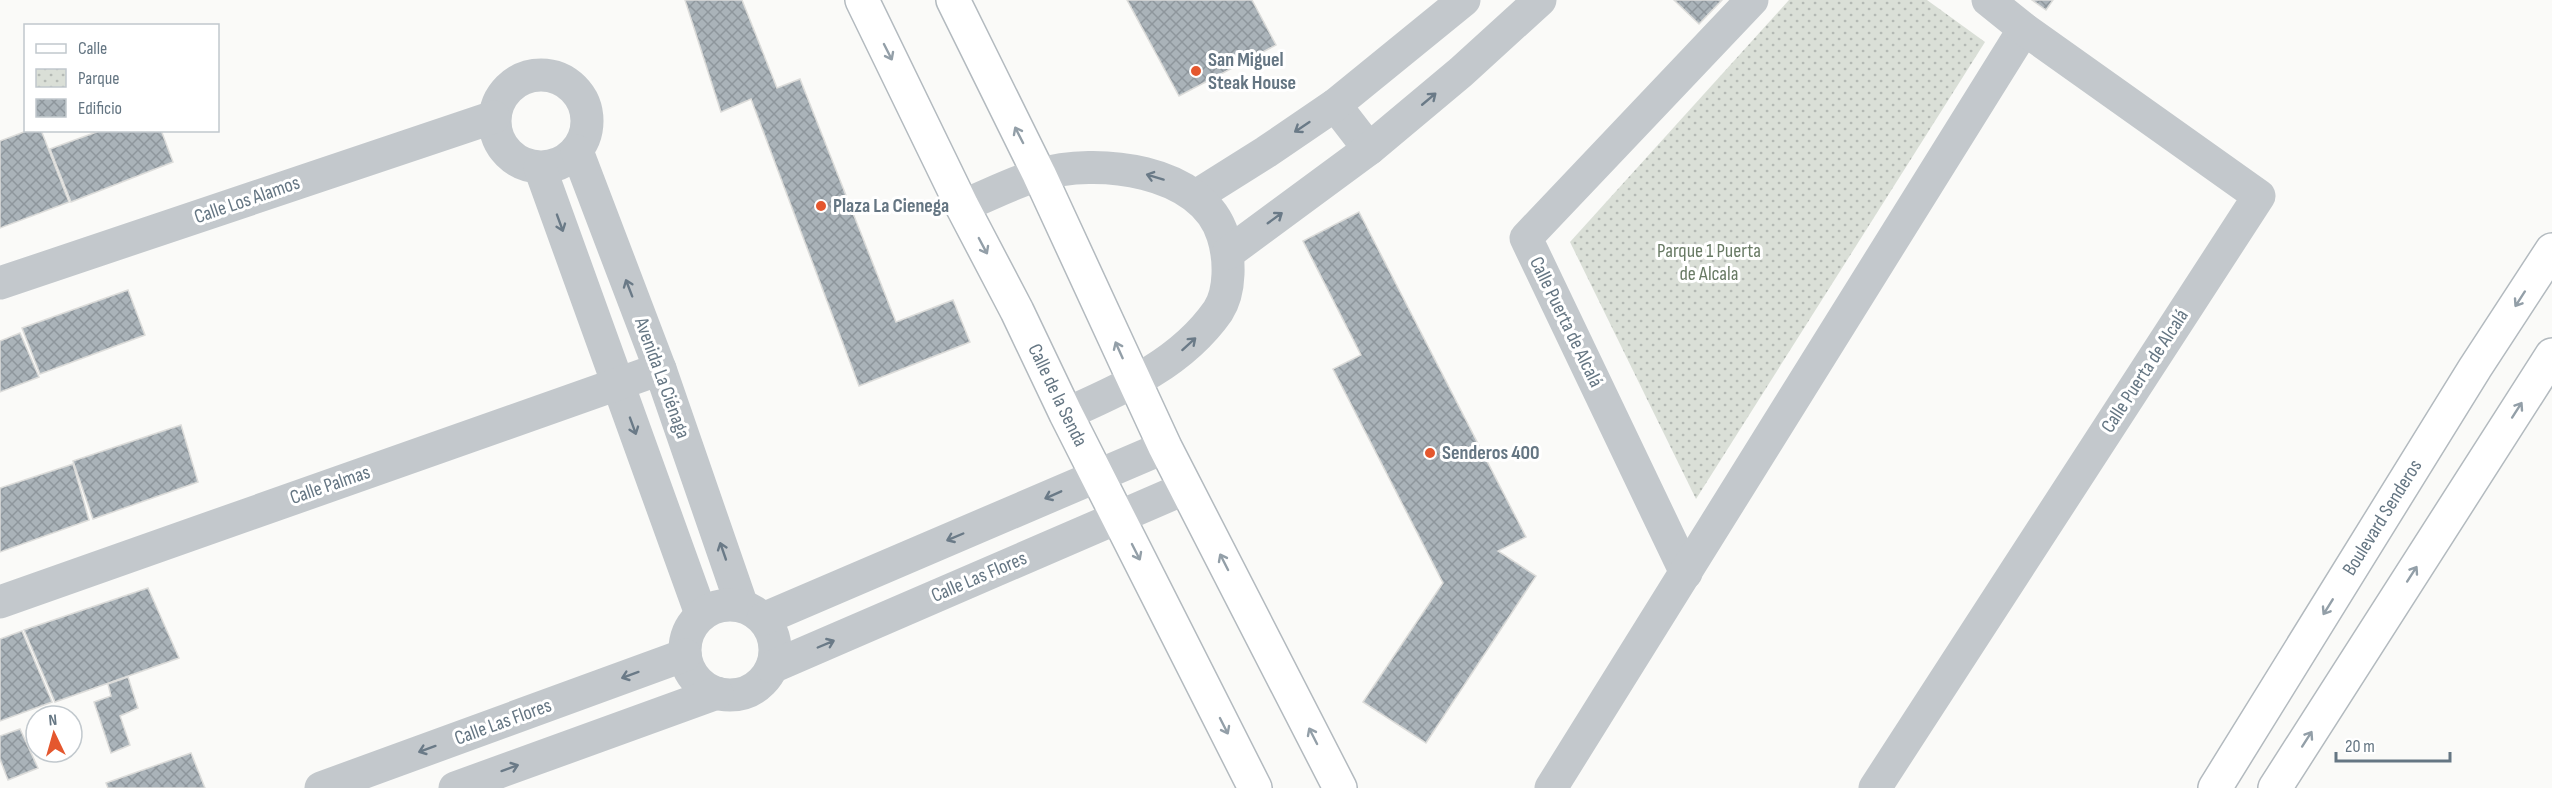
<svg xmlns="http://www.w3.org/2000/svg" width="2552" height="788" font-family="'Sofia Sans Condensed',sans-serif">
	<defs>
		<pattern id="park-dots" width="8" height="8" patternUnits="userSpaceOnUse" patternTransform="scale(1.5)"><rect width="8" height="8" fill="#dadfd7"/><path d="M2 2h.1M6 6h.1" fill="none" stroke="#b4b9b4" stroke-width="1.8" stroke-linecap="round"/></pattern>
		<pattern id="building-cross-hatch" width="8" height="8" patternUnits="userSpaceOnUse" patternTransform="scale(1.5)"><rect width="8" height="8" fill="#aab3b9"/><path d="M0 0l8 8M0 8l8-8" fill="none" stroke="#8e969c"/></pattern>
	</defs>
	<rect width="100%" height="100%" fill="#fafaf8"/>
	<!-- park -->
	<polygon fill="url(#park-dots)" points="1789,0 1927,0 1985,42 1696,499 1570,242"/>
	<!-- building -->
	<g fill="url(#building-cross-hatch)" stroke="#dcdcda" stroke-width="1.5">
		<polygon points="685,0 742,0 777,88 800,79 896,322 953,300 970,342 859,386 751,99 721,112"/>
		<polygon points="1127,0 1252,0 1276,45 1179,96"/>
		<polygon points="1674,0 1722,0 1699,24"/>
		<polygon points="2032,0 2053,0 2046,10"/>
		<polygon points="29,130 41,130 69,202 0,228 0,141"/>
		<polygon points="102,130 161,130 173,162 71,202 50,149"/>
		<polygon points="1359,212 1526,537 1498,551 1536,576 1426,743 1363,702 1443,583 1333,369 1361,355 1303,241"/>
		<polygon points="128,290 145,335 40,374 22,328"/>
		<polygon points="20,333 39,377 0,392 0,341"/>
		<polygon points="181,425 198,482 93,519 73,461"/>
		<polygon points="73,464 89,520 0,552 0,488"/>
		<polygon points="148,588 179,658 55,702 24,630"/>
		<polygon points="22,631 52,702 0,721 0,639"/>
		<polygon points="128,677 138,708 120,716 130,745 111,753 94,702 111,696 108,684"/>
		<polygon points="20,729 38,768 8,780 0,759 0,736"/>
		<polygon points="191,753 205,788 108,788 106,783"/>
	</g>
	<g fill="none" stroke-linecap="round" stroke-linejoin="round">
		<defs>
			<g id="secondary">
				<path id="s1" d="M862,0L962,206L1017,311L1066,414L1255,788"/>
				<polyline points="953,0 1039,174 1165,447 1340,788"/>
				<path id="s2" d="M2215,788L2475,368L2552,250"/>
				<polyline points="2275,788 2552,355"/>
			</g>
		</defs>
		<!-- secondary casing -->
		<use href="#secondary" stroke="#b3babf" stroke-width="36"/>
		<!-- street -->
		<g stroke="#c3c8cc" stroke-width="33">
			<circle cx="541" cy="121" r="46"/>
			<polyline points="1335,105 1369,149"/>
			<polyline points="577,151 660,369 742,606"/>
			<polyline points="540,168 701,614"/>
			<polyline points="1196,196 1266,152 1335,105 1464,0"/>
			<path d="M962,206C987,196 1012,183 1038,175C1096,157 1203,169 1223,236C1230,258 1231,291 1218,311C1181,364 1122,389 1066,414"/>
			<polyline points="1228,253 1369,149 1461,72 1540,0"/>
			<polyline points="0,283 494,117"/>
			<polyline points="1686,573 1526,238 1752,0"/>
			<polyline points="0,602 660,369"/>
			<circle cx="730" cy="650" r="45"/>
			<polyline points="763,619 1165,447"/>
			<polyline points="772,667 1186,488"/>
			<polyline points="321,788 685,655"/>
			<polyline points="455,788 717,693"/>
			<polyline points="1551,788 2024,29"/>
			<polyline points="1875,788 2259,196 2024,29 1988,0"/>
		</g>
		<!-- secondary -->
		<use href="#secondary" stroke="#fff" stroke-width="33"/>
	</g>
	<!-- one-way arrows -->
	<defs><path id="oneway-shaft" d="M-6 0H5M1.5-3L5.5 0L1.5 3" fill="none" stroke-width="1.6" stroke-linecap="round" stroke-linejoin="round" transform="scale(1.5)"/></defs>
	<g stroke="#939fa8">
		<use href="#oneway-shaft" transform="translate(888 52) rotate(63)"/>
		<use href="#oneway-shaft" transform="translate(1019 135) rotate(-117)"/>
		<use href="#oneway-shaft" transform="translate(983 246) rotate(62)"/>
		<use href="#oneway-shaft" transform="translate(2520 299) rotate(123)"/>
		<use href="#oneway-shaft" transform="translate(1119 350) rotate(-114)"/>
		<use href="#oneway-shaft" transform="translate(2517 410) rotate(-57)"/>
		<use href="#oneway-shaft" transform="translate(1136 552) rotate(63)"/>
		<use href="#oneway-shaft" transform="translate(1224 562) rotate(-117)"/>
		<use href="#oneway-shaft" transform="translate(2412 574) rotate(-57)"/>
		<use href="#oneway-shaft" transform="translate(2328 607) rotate(122)"/>
		<use href="#oneway-shaft" transform="translate(1224 726) rotate(63)"/>
		<use href="#oneway-shaft" transform="translate(1313 736) rotate(-117)"/>
		<use href="#oneway-shaft" transform="translate(2307 739) rotate(-57)"/>
	</g>
	<g stroke="#6a7a87">
		<use href="#oneway-shaft" transform="translate(1429 99) rotate(-40)"/>
		<use href="#oneway-shaft" transform="translate(1302 127) rotate(146)"/>
		<use href="#oneway-shaft" transform="translate(1155 177) rotate(-163)"/>
		<use href="#oneway-shaft" transform="translate(1275 218) rotate(-36)"/>
		<use href="#oneway-shaft" transform="translate(560 223) rotate(70)"/>
		<use href="#oneway-shaft" transform="translate(629 288) rotate(-111)"/>
		<use href="#oneway-shaft" transform="translate(1189 344) rotate(-42)"/>
		<use href="#oneway-shaft" transform="translate(633 426) rotate(70)"/>
		<use href="#oneway-shaft" transform="translate(1053 495) rotate(156)"/>
		<use href="#oneway-shaft" transform="translate(955 537) rotate(157)"/>
		<use href="#oneway-shaft" transform="translate(723 551) rotate(-109)"/>
		<use href="#oneway-shaft" transform="translate(826 644) rotate(-23)"/>
		<use href="#oneway-shaft" transform="translate(630 675) rotate(160)"/>
		<use href="#oneway-shaft" transform="translate(427 749) rotate(160)"/>
		<use href="#oneway-shaft" transform="translate(510 768) rotate(-20)"/>
	</g>
	<!-- markers -->
	<g fill="#e4572e" stroke="#fff" stroke-width="2">
		<circle cx="1196" cy="71" r="6"/>
		<circle cx="821" cy="206" r="6"/>
		<circle cx="1430" cy="453" r="6"/>
	</g>
	<g text-anchor="middle" dominant-baseline="central" stroke-width="6" stroke-linejoin="round" paint-order="stroke">
		<!-- poi labels -->
		<g font-size="20" font-weight="bold" fill="#657683" stroke="#fff" text-anchor="start">
			<text x="1208" y="60">San Miguel<tspan x="1208" dy="23">Steak House</tspan></text>
			<text x="833" y="206">Plaza La Cienega</text>
			<text x="1442" y="453">Senderos 400</text>
		</g>
		<!-- street labels -->
		<g font-size="20" fill="#657683" stroke="#fff">
			<text transform="translate(247 200) rotate(-19)">Calle Los Alamos</text>
			<text transform="translate(1566 322) rotate(64)">Calle Puerta de Alcalá</text>
			<text transform="translate(2145 371) rotate(-57)">Calle Puerta de Alcalá</text>
			<text transform="translate(662 378) rotate(70)">Avenida La Ciénaga</text>
			<text stroke="none"><textPath href="#s1" startOffset="441">Calle de la Senda</textPath></text>
			<text transform="translate(330 485) rotate(-19)">Calle Palmas</text>
			<text stroke="none"><textPath href="#s2" startOffset="318">Boulevard Senderos</textPath></text>
			<text transform="translate(979 577) rotate(-23)">Calle Las Flores</text>
			<text transform="translate(503 722) rotate(-20)">Calle Las Flores</text>
		</g>
		<!-- park labels -->
		<g font-size="20" fill="#687a64" stroke="#fff">
			<text x="1709" y="251">Parque 1 Puerta<tspan x="1709" dy="23">de Alcala</tspan></text>
		</g>
	</g>
	<!-- legend -->
	<rect x="24" y="24" width="195" height="108" fill="#ffffff" stroke="#c1c8cd" stroke-width="1.5"/>
	<rect x="36" y="44" width="30" height="9" fill="#ffffff" stroke="#c1c8cd" stroke-width="1.5"/>
	<text x="78" y="54" font-size="18" fill="#657683">Calle</text>
	<rect x="36" y="69" width="30" height="18" fill="url(#park-dots)" stroke="#c1c8cd" stroke-width="1.5"/>
	<text x="78" y="84" font-size="18" fill="#657683">Parque</text>
	<rect x="36" y="99" width="30" height="18" fill="url(#building-cross-hatch)" stroke="#c1c8cd" stroke-width="1.5"/>
	<text x="78" y="114" font-size="18" fill="#657683">Edificio</text>
	<!-- north arrow -->
	<g transform="translate(54 734) rotate(355)"><circle r="28" fill="#ffffff" stroke="#c1c8cd" stroke-width="1.5"/>
	<path d="M0-4.5L10 22L0 15L-10 22Z" fill="#e4572e"/>
	<text y="-9" font-size="16" font-weight="bold" text-anchor="middle" fill="#657683">N</text>
	</g>
	<!-- scale -->
	<path d="M2336 752v9h114v-9" fill="none" stroke="#657683" stroke-width="3"/>
	<text x="2345" y="752" font-size="18" fill="#657683" stroke="#ffffff" stroke-width="4.5" paint-order="stroke">20 m</text>
</svg>
